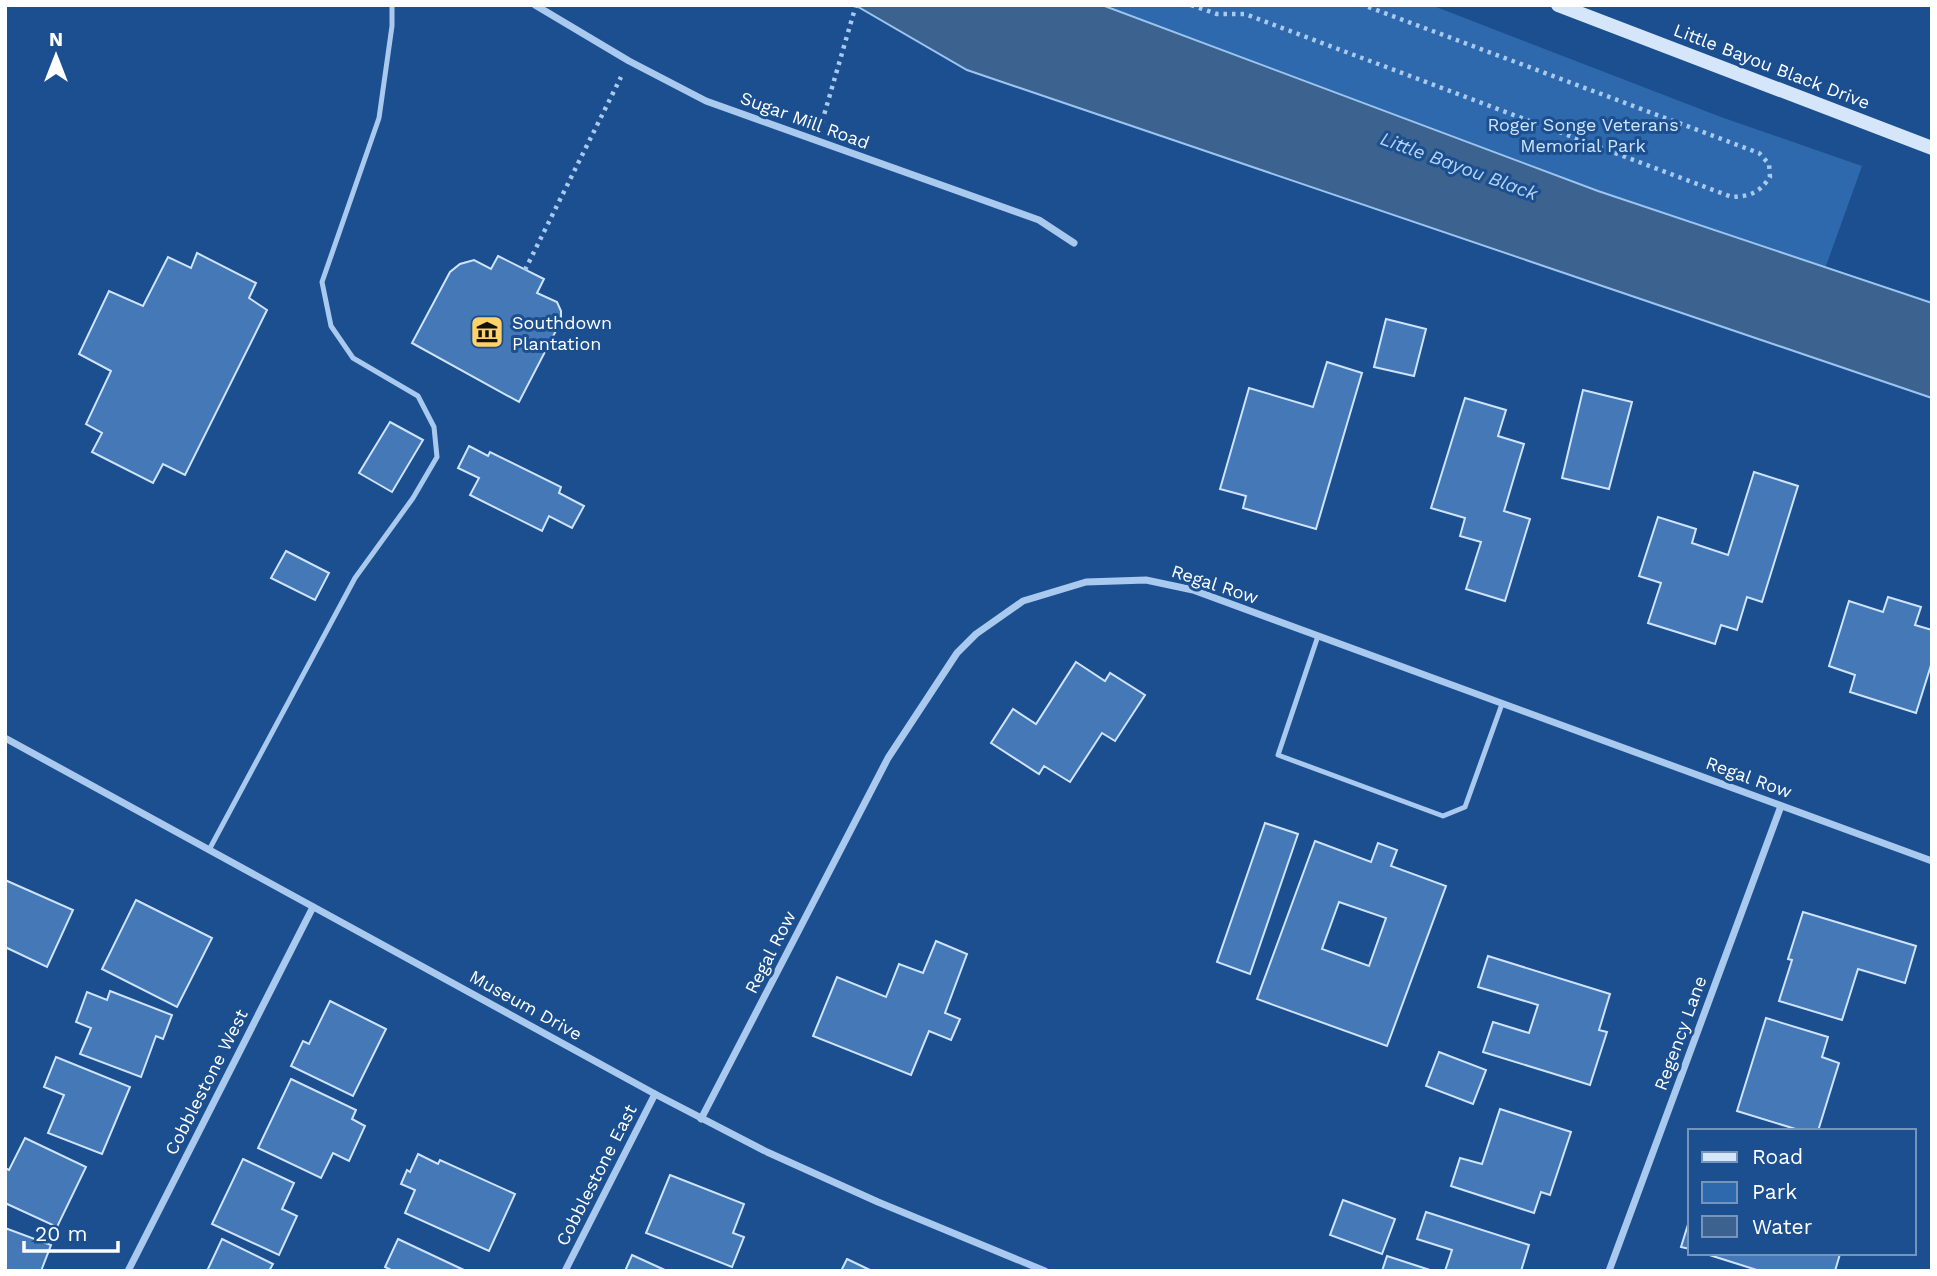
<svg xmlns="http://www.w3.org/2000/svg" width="1937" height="1276" font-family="'Work Sans',sans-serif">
	<rect width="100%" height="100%" fill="#1b4f8f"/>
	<!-- green -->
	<polygon fill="#2e69ad" points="1055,5 1431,5 1721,117 1862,166 1826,266 1820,291"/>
	<!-- water -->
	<polygon fill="#3c6290" stroke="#9cc4f0" stroke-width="2" points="855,5 1102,5 1598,191 1932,303 1932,398 967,70"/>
	<!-- building -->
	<g fill="#4478b7" stroke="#cfe3fa" stroke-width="2" fill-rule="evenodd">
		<polygon points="197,253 256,283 249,298 267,310 185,475 163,464 153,483 92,452 102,433 86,424 111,371 79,354 109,291 143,306 168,257 191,268"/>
		<polygon points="498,256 544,279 537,293 557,302 561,311 561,321 519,402 412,343 450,272 460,264 474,260 491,269"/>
		<polygon points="1386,319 1426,329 1414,376 1374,367"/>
		<polygon points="1327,362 1362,373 1316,529 1243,508 1246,496 1220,489 1249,388 1313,407"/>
		<polygon points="1583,390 1632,402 1609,489 1562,478"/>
		<polygon points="1465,398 1506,410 1498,436 1524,444 1504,511 1530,519 1505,601 1466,589 1481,542 1460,536 1465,518 1431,508"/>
		<polygon points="390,422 423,440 392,492 359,473"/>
		<polygon points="469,446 488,456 490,452 561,487 559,493 584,506 572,528 549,516 542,531 470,495 479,478 458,468"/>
		<polygon points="1754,472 1798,486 1762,602 1747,597 1737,630 1721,625 1715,644 1648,623 1661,583 1639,576 1658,517 1696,529 1692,543 1728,555"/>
		<polygon points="286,551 329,573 315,600 271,578"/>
		<polygon points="1888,597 1921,607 1915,625 1932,630 1932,662 1916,713 1850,692 1855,675 1829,666 1849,601 1883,612"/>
		<polygon points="1076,662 1105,681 1110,673 1145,695 1115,741 1102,733 1070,782 1044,766 1039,774 991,743 1013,709 1036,724"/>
		<polygon points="1265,823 1298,834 1250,974 1217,962"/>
		<path d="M1315,841L1371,862L1378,843L1397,850L1391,866L1446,886L1387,1046L1257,999ZM1339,902L1386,918L1369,966L1322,949Z"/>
		<polygon points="5,880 73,910 47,967 5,947"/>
		<polygon points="136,900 212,938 177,1007 102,969"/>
		<polygon points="1803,912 1916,946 1905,983 1858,969 1842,1020 1779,1001 1792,960 1788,959"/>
		<polygon points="936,941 967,954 945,1013 960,1019 951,1040 929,1031 911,1075 813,1036 837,977 886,997 899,964 923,973"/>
		<polygon points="1488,956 1610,994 1599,1030 1607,1032 1590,1085 1483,1052 1493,1022 1529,1033 1538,1005 1478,987"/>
		<polygon points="110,991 172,1015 163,1039 156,1036 141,1077 80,1054 91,1028 76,1022 87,992 107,1000"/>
		<polygon points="330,1001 386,1029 353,1096 291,1066 303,1041 309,1044"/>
		<polygon points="1766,1018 1828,1037 1822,1057 1839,1063 1818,1131 1802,1131 1737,1111"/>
		<polygon points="1439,1052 1486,1070 1473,1104 1426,1086"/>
		<polygon points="56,1057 130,1087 102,1154 48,1133 64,1095 44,1087"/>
		<polygon points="291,1079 356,1110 352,1119 365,1126 349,1161 333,1153 321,1178 258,1148"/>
		<polygon points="1500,1109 1571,1132 1550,1195 1541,1192 1534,1213 1451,1186 1460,1158 1482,1164"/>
		<polygon points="25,1138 86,1167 57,1227 5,1203 5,1168 9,1170"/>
		<polygon points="418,1154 438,1164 440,1160 515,1194 489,1251 405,1213 415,1190 401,1184 407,1170 410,1172"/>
		<polygon points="243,1159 294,1183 282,1209 297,1216 279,1255 212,1224"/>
		<polygon points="670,1175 744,1204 733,1233 744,1237 732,1267 646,1233"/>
		<polygon points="1343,1200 1395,1219 1382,1254 1330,1235"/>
		<polygon points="1426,1212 1529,1245 1521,1271 1445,1271 1452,1250 1417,1239"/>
		<polygon points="1690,1218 1690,1249 1681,1247"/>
		<polygon points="5,1228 51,1245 41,1271 5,1271"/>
		<polygon points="222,1239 273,1264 269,1271 207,1271"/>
		<polygon points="398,1239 466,1271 393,1271 385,1267"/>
		<polygon points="1703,1253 1837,1253 1840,1254 1835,1271 1760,1271"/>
		<polygon points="632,1255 667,1271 625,1271"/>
		<polygon points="1387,1256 1433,1271 1382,1271"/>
		<polygon points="847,1259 872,1271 841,1271"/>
	</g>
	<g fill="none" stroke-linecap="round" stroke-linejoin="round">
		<!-- path -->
		<g stroke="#a9c9ee" stroke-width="4.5" stroke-dasharray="3.5 5" stroke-linecap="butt">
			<path d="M1191,5L1217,14H1245L1732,197C1751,196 1759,193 1770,177L1769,164L1759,153L1363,5"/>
			<polyline points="822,122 856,5"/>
			<polyline points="525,270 621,77"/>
		</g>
		<!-- lane -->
		<g stroke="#a9c9ee" stroke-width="5">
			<polyline points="1318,636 1278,755 1443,816 1465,807 1502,704"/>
			<polyline points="209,850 355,578 413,498 437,457 434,427 418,396 353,358 331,326 322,282 379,118 392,26 392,5"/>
		</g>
		<!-- street -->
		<g stroke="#a9c9ee" stroke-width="7">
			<polyline points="535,5 629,61 706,101 1039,220 1074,243"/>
			<polyline points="5,738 655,1094 767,1152 878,1202 1045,1271"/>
			<polyline points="701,1119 888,758 957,653 976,634 1023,601 1086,582 1146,580 1193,590 1932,861"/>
			<polyline points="128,1271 313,907"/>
			<polyline points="565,1271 655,1094"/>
			<polyline points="1609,1271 1781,806"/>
		</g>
		<!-- secondary -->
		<polyline stroke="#d6e6fa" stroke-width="14" points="1558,5 1932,148"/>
	</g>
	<!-- icons -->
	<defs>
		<symbol id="museum-square" viewBox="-11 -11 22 22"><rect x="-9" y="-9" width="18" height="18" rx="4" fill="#ffd166" stroke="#1b4f8f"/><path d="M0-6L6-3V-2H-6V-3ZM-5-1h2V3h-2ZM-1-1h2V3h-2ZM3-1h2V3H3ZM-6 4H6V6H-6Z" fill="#111"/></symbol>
	</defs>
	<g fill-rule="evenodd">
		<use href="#museum-square" x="468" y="313" width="38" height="38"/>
	</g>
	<g text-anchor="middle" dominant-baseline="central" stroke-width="6" stroke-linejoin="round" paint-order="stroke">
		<!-- street labels -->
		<g font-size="18" fill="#fff" stroke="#1b4f8f">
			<text transform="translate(1772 66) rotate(21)">Little Bayou Black Drive</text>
			<text transform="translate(805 120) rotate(20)">Sugar Mill Road</text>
			<text transform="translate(1215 584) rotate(18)">Regal Row</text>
			<text transform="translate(1749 777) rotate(20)">Regal Row</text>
			<text transform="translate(770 952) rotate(-63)">Regal Row</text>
			<text transform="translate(526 1005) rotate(29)">Museum Drive</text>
			<text transform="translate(1680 1033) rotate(-70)">Regency Lane</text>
			<text transform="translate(206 1082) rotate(-63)">Cobblestone West</text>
			<text transform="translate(596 1175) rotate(-63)">Cobblestone East</text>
		</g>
		<!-- park labels -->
		<g font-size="18" fill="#cfe3fa" stroke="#1b4f8f">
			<text x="1583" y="124">Roger Songe Veterans<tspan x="1583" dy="21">Memorial Park</tspan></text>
		</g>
		<!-- poi labels -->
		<g font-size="18" fill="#fff" stroke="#1b4f8f" text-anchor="start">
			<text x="512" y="322">Southdown<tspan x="512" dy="21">Plantation</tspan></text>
		</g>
		<!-- water labels -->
		<g font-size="19" font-style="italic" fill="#b5d3f5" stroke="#1b4f8f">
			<text transform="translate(1459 166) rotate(20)">Little Bayou Black</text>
		</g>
	</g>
	<!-- border -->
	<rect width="1937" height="1276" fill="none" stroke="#ffffff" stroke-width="14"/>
	<!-- legend -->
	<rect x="1688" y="1129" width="228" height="126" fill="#1b4f8f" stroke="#7695bc" stroke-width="2"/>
	<rect x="1702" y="1152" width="35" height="10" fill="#d6e6fa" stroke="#7695bc" stroke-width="2"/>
	<text x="1752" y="1164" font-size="21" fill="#ffffff">Road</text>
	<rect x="1702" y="1182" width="35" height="21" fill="#2e69ad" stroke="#7695bc" stroke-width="2"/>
	<text x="1752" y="1199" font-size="21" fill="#ffffff">Park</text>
	<rect x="1702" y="1216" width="35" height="21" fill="#3c6290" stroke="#7695bc" stroke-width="2"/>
	<text x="1752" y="1234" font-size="21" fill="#ffffff">Water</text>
	<!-- north arrow -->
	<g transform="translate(56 56)" stroke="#1b4f8f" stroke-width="5" paint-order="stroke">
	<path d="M0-5L12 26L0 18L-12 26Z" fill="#ffffff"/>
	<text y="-10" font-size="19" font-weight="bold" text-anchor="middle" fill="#ffffff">N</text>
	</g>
	<!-- scale -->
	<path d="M24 1241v10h94v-10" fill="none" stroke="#ffffff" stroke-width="3.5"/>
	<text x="35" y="1241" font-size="21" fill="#ffffff" stroke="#1b4f8f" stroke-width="5" paint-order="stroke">20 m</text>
</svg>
